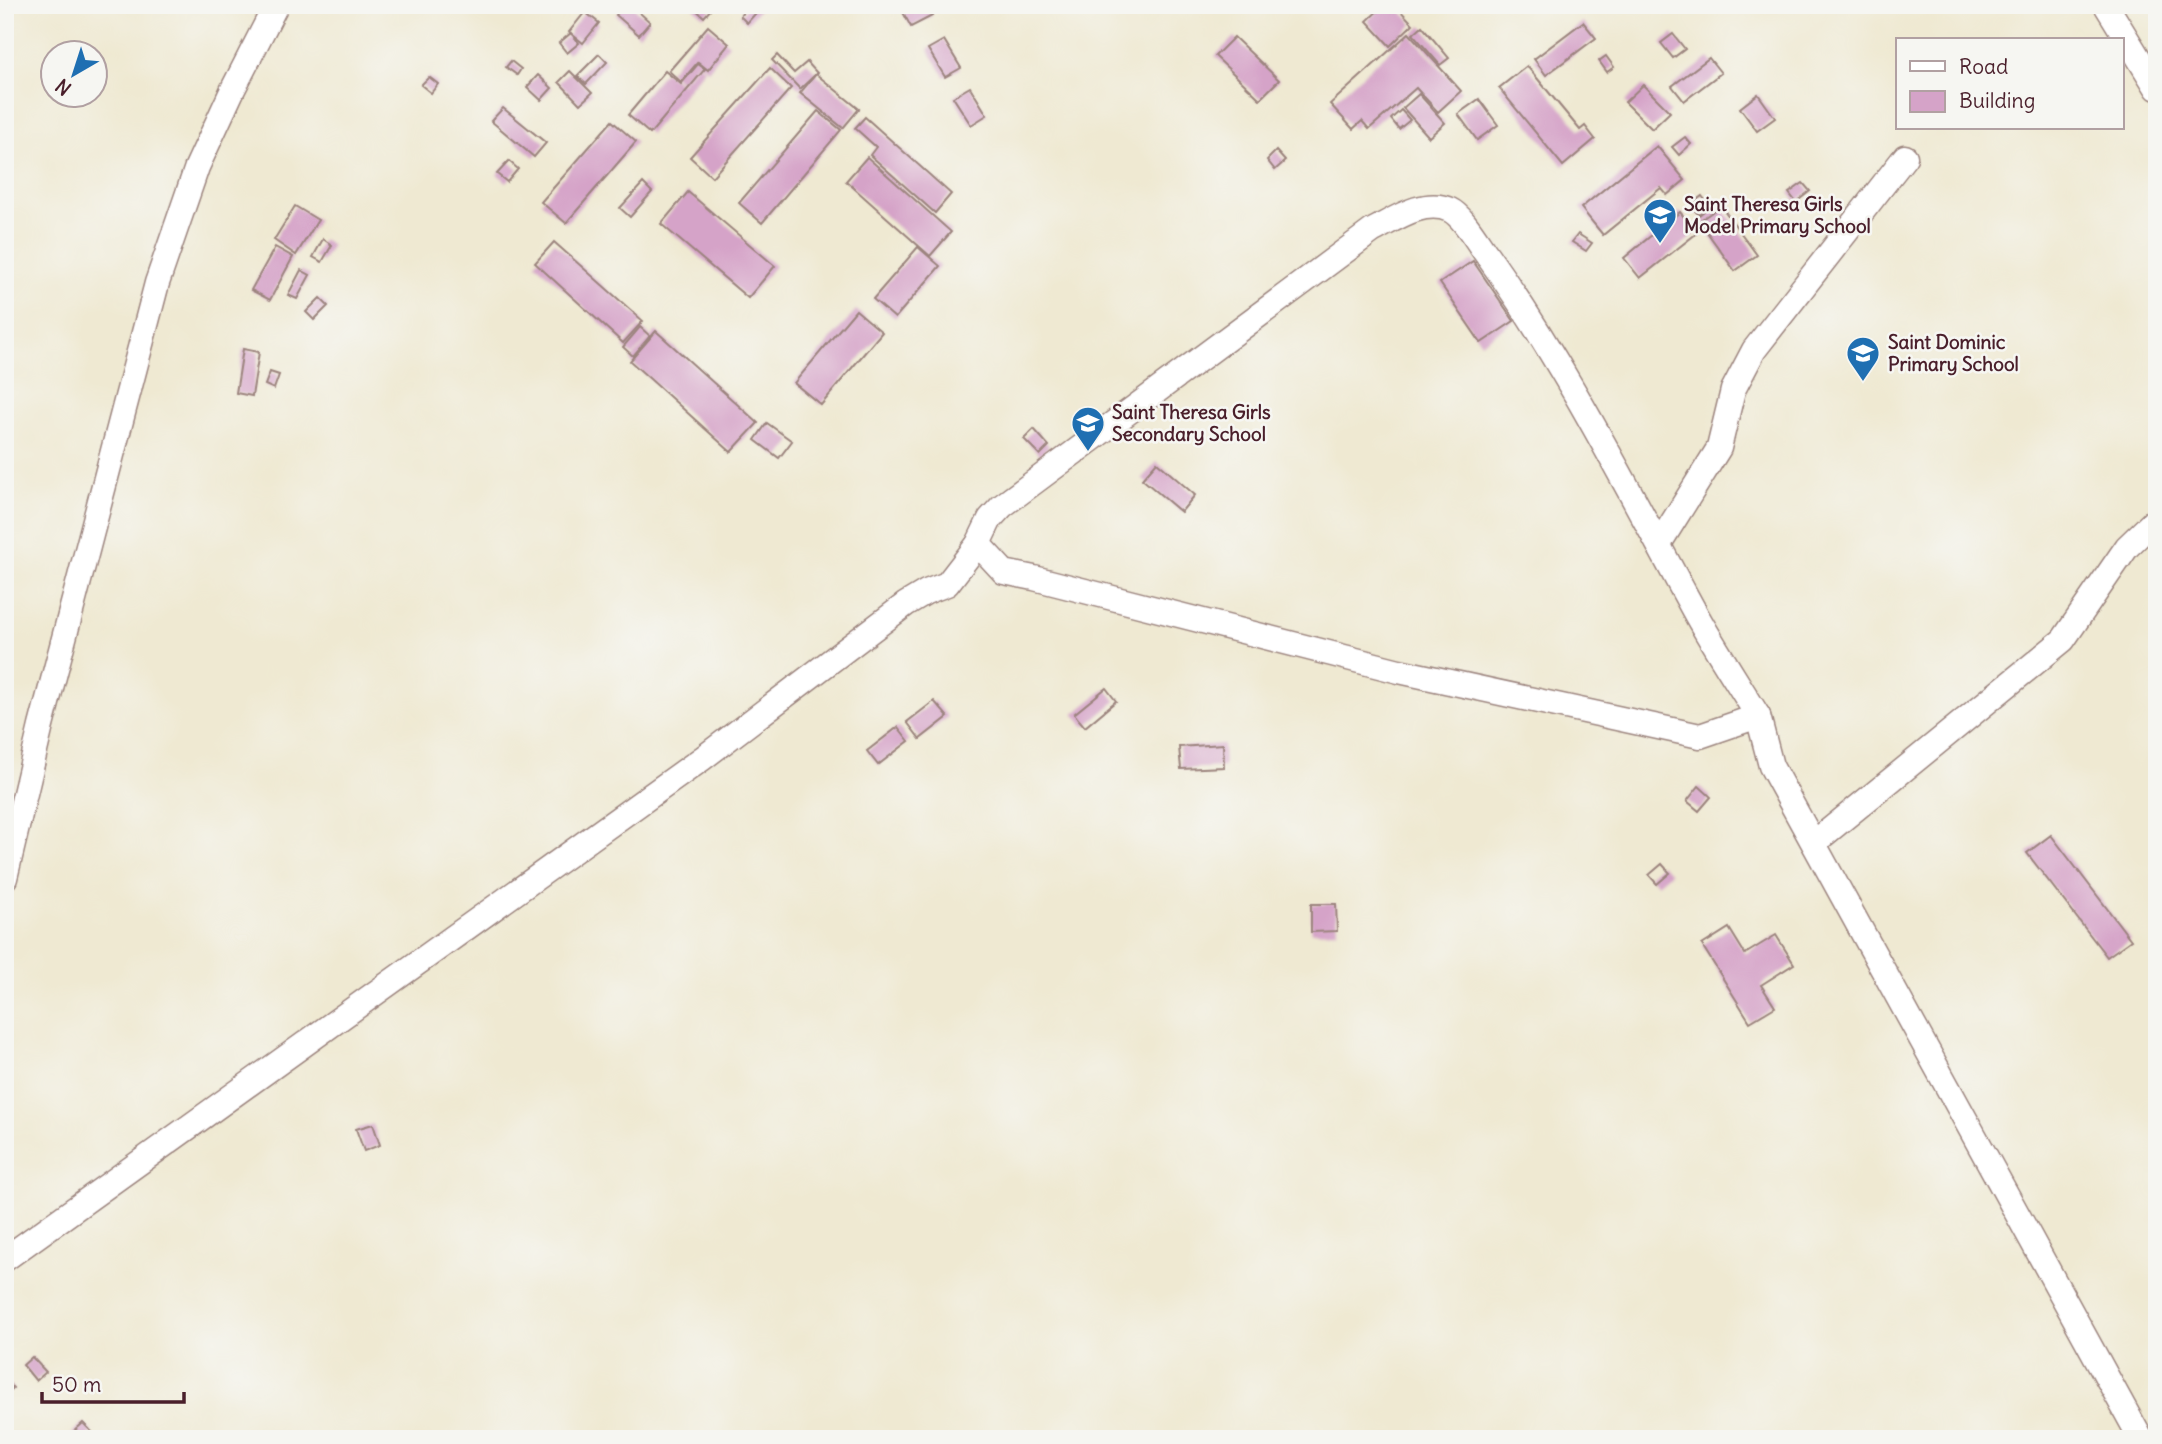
<svg xmlns="http://www.w3.org/2000/svg" width="2162" height="1444" font-family="Delius,sans-serif">
	<rect width="100%" height="100%" fill="#f6f6f2"/>
	<filter id="ink" filterUnits="userSpaceOnUse"><feTurbulence type="fractalNoise" baseFrequency=".0143" numOctaves="2"/><feDisplacementMap in="SourceGraphic" scale="14" xChannelSelector="R" yChannelSelector="G"/><feConvolveMatrix kernelMatrix="1 2 1 2 8 2 1 2 1" color-interpolation-filters="sRGB"/></filter>
	<filter id="wash" filterUnits="userSpaceOnUse"><feTurbulence type="fractalNoise" baseFrequency=".00686" numOctaves="4" result="noise"/><feDisplacementMap in="SourceGraphic" scale="28" xChannelSelector="R" yChannelSelector="G"/><feGaussianBlur stdDeviation="1.57" result="paint"/><feColorMatrix in="noise" values="0 0 0 0 0 0 0 0 0 0 0 0 0 0 0 0 0 1.4 0 .05"/><feComposite in="paint" operator="in"/></filter>
	<g filter="url(#wash)">
		<rect width="100%" height="100%" fill="#efe9d2"/>
		<g id="blocks">
			<!-- building -->
			<g fill="#d5a3c8">
				<polygon points="624,5 631,5 650,22 639,35 616,15"/>
				<polygon points="691,5 710,5 713,7 704,17"/>
				<polygon points="749,5 763,5 747,23 740,16"/>
				<polygon points="899,5 926,5 932,16 911,27"/>
				<polygon points="1384,5 1395,5 1413,24 1390,46 1367,21"/>
				<polygon points="585,12 599,23 583,43 569,32"/>
				<polygon points="1583,22 1596,38 1546,75 1534,59"/>
				<polygon points="708,26 729,44 708,70 698,62 681,82 669,71"/>
				<polygon points="1422,26 1449,58 1440,65 1413,34"/>
				<polygon points="571,33 579,43 567,53 559,43"/>
				<polygon points="1409,33 1461,91 1438,112 1416,88 1369,129 1362,121 1353,129 1330,104"/>
				<polygon points="1673,34 1685,49 1673,58 1661,43"/>
				<polygon points="1234,37 1279,80 1260,99 1215,56"/>
				<polygon points="944,40 961,68 945,77 928,49"/>
				<polygon points="599,54 607,62 586,84 577,76"/>
				<polygon points="777,55 794,73 807,62 817,73 800,89 772,60"/>
				<polygon points="1606,56 1614,67 1607,72 1599,61"/>
				<polygon points="1709,58 1721,73 1684,101 1672,86"/>
				<polygon points="511,61 521,69 517,75 506,67"/>
				<polygon points="698,64 705,69 650,134 628,115 665,71 681,84"/>
				<polygon points="1527,66 1580,130 1585,126 1595,139 1563,166 1499,88"/>
				<polygon points="770,68 791,88 712,177 690,157"/>
				<polygon points="570,71 592,93 580,104 559,82"/>
				<polygon points="816,74 859,109 843,128 800,93"/>
				<polygon points="538,75 552,88 541,100 527,87"/>
				<polygon points="429,77 438,84 431,93 421,85"/>
				<polygon points="1643,85 1670,112 1652,129 1625,102"/>
				<polygon points="970,87 987,115 971,125 953,97"/>
				<polygon points="1419,94 1445,123 1429,137 1403,108"/>
				<polygon points="1758,94 1775,118 1757,131 1740,108"/>
				<polygon points="1479,99 1498,125 1477,140 1458,114"/>
				<polygon points="503,108 546,143 534,157 491,121"/>
				<polygon points="1401,110 1410,120 1399,129 1391,119"/>
				<polygon points="818,111 841,130 762,223 739,203"/>
				<polygon points="865,117 951,194 935,213 870,155 876,147 855,128"/>
				<polygon points="612,121 636,142 566,223 541,202"/>
				<polygon points="1685,137 1691,144 1679,155 1672,147"/>
				<polygon points="1657,146 1685,180 1667,195 1661,188 1603,235 1581,208"/>
				<polygon points="1276,151 1285,161 1275,170 1267,160"/>
				<polygon points="867,157 951,232 930,256 846,181"/>
				<polygon points="509,161 518,169 507,182 497,174"/>
				<polygon points="643,183 652,192 630,217 620,208"/>
				<polygon points="1803,183 1810,191 1796,202 1789,193"/>
				<polygon points="688,192 775,266 748,298 661,224"/>
				<polygon points="1702,196 1710,206 1699,215 1690,205"/>
				<polygon points="295,206 318,220 296,255 274,240"/>
				<polygon points="1721,206 1757,255 1735,271 1699,221"/>
				<polygon points="1680,212 1697,233 1640,278 1624,258"/>
				<polygon points="1578,234 1592,243 1586,251 1572,242"/>
				<polygon points="323,239 332,245 322,262 313,257"/>
				<polygon points="554,242 643,321 623,343 535,263"/>
				<polygon points="275,247 293,257 270,300 251,290"/>
				<polygon points="918,247 940,266 895,318 873,299"/>
				<polygon points="1473,261 1514,321 1481,343 1440,283"/>
				<polygon points="301,270 310,275 297,299 288,295"/>
				<polygon points="320,298 328,306 314,320 306,312"/>
				<polygon points="856,310 882,332 821,405 794,383"/>
				<polygon points="640,327 650,336 633,356 623,347"/>
				<polygon points="656,331 758,423 731,452 630,361"/>
				<polygon points="243,349 259,352 252,396 236,393"/>
				<polygon points="270,372 279,375 274,389 265,385"/>
				<polygon points="767,423 792,441 779,458 755,440"/>
				<polygon points="1034,429 1049,446 1040,455 1024,439"/>
				<polygon points="1157,462 1195,495 1181,512 1142,479"/>
				<polygon points="1106,688 1116,701 1085,727 1074,714"/>
				<polygon points="934,701 948,717 920,739 907,722"/>
				<polygon points="898,727 909,741 878,765 867,751"/>
				<polygon points="1223,744 1224,767 1181,769 1179,747"/>
				<polygon points="1699,786 1711,797 1699,811 1687,801"/>
				<polygon points="2051,835 2131,940 2107,957 2027,853"/>
				<polygon points="1662,864 1670,873 1657,884 1649,875"/>
				<polygon points="1311,904 1336,904 1337,931 1311,932"/>
				<polygon points="1729,928 1745,954 1776,935 1794,964 1761,985 1775,1007 1750,1022 1702,945"/>
				<polygon points="373,1124 380,1145 364,1151 356,1129"/>
				<polygon points="32,1357 46,1372 36,1381 23,1365"/>
				<polygon points="5,1379 13,1388 5,1396"/>
				<polygon points="83,1423 92,1432 85,1439 77,1439 72,1433"/>
			</g>
		</g>
	</g>
	<g filter="url(#ink)">
		<use href="#blocks" fill-opacity="0" stroke="#9c847e" stroke-width="2"/>
		<g fill="none" stroke-linecap="round" stroke-linejoin="round">
			<defs>
				<g id="minor">
					<polyline points="2106,5 2157,88"/>
					<path d="M978,544L990,519L1002,506L1372,231C1395,219 1424,198 1450,210C1463,216 1478,243 1487,255C1566,366 1627,488 1692,607C1712,644 1736,680 1758,716"/>
					<polyline points="1659,544 1719,448 1733,390 1754,350 1905,157"/>
					<polyline points="1815,842 2063,640 2127,547 2157,518"/>
					<polyline points="5,878 41,726 157,283 197,167 233,89 276,5"/>
					<polyline points="5,1259 703,758 906,604 926,592 947,584 978,544 1004,572 1034,578 1399,671 1700,736 1758,716 1771,766 2141,1439"/>
				</g>
			</defs>
			<!-- minor casing -->
			<use href="#minor" stroke="#9c847e" stroke-width="27"/>
			<!-- minor -->
			<use href="#minor" stroke="#fff" stroke-width="24"/>
		</g>
	</g>
	<!-- icons -->
	<defs>
		<symbol id="school-pin" viewBox="-11 -11 22 30"><path d="M0 17L-7.5 6A9.5 9.5 0 1 1 7.5 6Z" fill="#1f6fb2" stroke="#f6f6f2"/><path d="M0-5L7-2L0 1L-7-2ZM-4 1L0 2.5L4 1V4Q0 6-4 4Z" fill="#fff"/></symbol>
	</defs>
	<g fill-rule="evenodd">
		<use href="#school-pin" x="1641" y="196" width="38" height="52"/>
		<use href="#school-pin" x="1844" y="334" width="38" height="52"/>
		<use href="#school-pin" x="1069" y="404" width="38" height="52"/>
	</g>
	<g text-anchor="middle" dominant-baseline="central" stroke-width="5" stroke-linejoin="round" paint-order="stroke">
		<!-- poi labels -->
		<g font-size="19" font-weight="bold" fill="#4a1f2b" stroke="#f6f6f2" text-anchor="start">
			<text x="1684" y="204">Saint Theresa Girls<tspan x="1684" dy="22">Model Primary School</tspan></text>
			<text x="1888" y="342">Saint Dominic<tspan x="1888" dy="22">Primary School</tspan></text>
			<text x="1112" y="412">Saint Theresa Girls<tspan x="1112" dy="22">Secondary School</tspan></text>
		</g>
	</g>
	<!-- margin -->
	<rect width="2162" height="1444" fill="none" stroke="#f6f6f2" stroke-width="28"/>
	<!-- legend -->
	<rect x="1896" y="38" width="228" height="91" fill="#f6f6f2" stroke="#b1a0a2" stroke-width="2"/>
	<rect x="1910" y="61" width="35" height="10" fill="#ffffff" stroke="#b1a0a2" stroke-width="2"/>
	<text x="1959" y="74" font-size="21" fill="#4a1f2b">Road</text>
	<rect x="1910" y="91" width="35" height="21" fill="#d5a3c8" stroke="#b1a0a2" stroke-width="2"/>
	<text x="1959" y="108" font-size="21" fill="#4a1f2b">Building</text>
	<!-- north arrow -->
	<g transform="translate(74 74) rotate(219)"><circle r="33" fill="#f6f6f2" stroke="#b1a0a2" stroke-width="2"/>
	<path d="M0-5L12 26L0 18L-12 26Z" fill="#1f6fb2"/>
	<text y="-10" font-size="19" font-weight="bold" text-anchor="middle" fill="#4a1f2b">N</text>
	</g>
	<!-- scale -->
	<path d="M42 1392v10h142v-10" fill="none" stroke="#4a1f2b" stroke-width="3.5"/>
	<text x="52" y="1392" font-size="21" fill="#4a1f2b" stroke="#f6f6f2" stroke-width="5" paint-order="stroke">50 m</text>
</svg>
